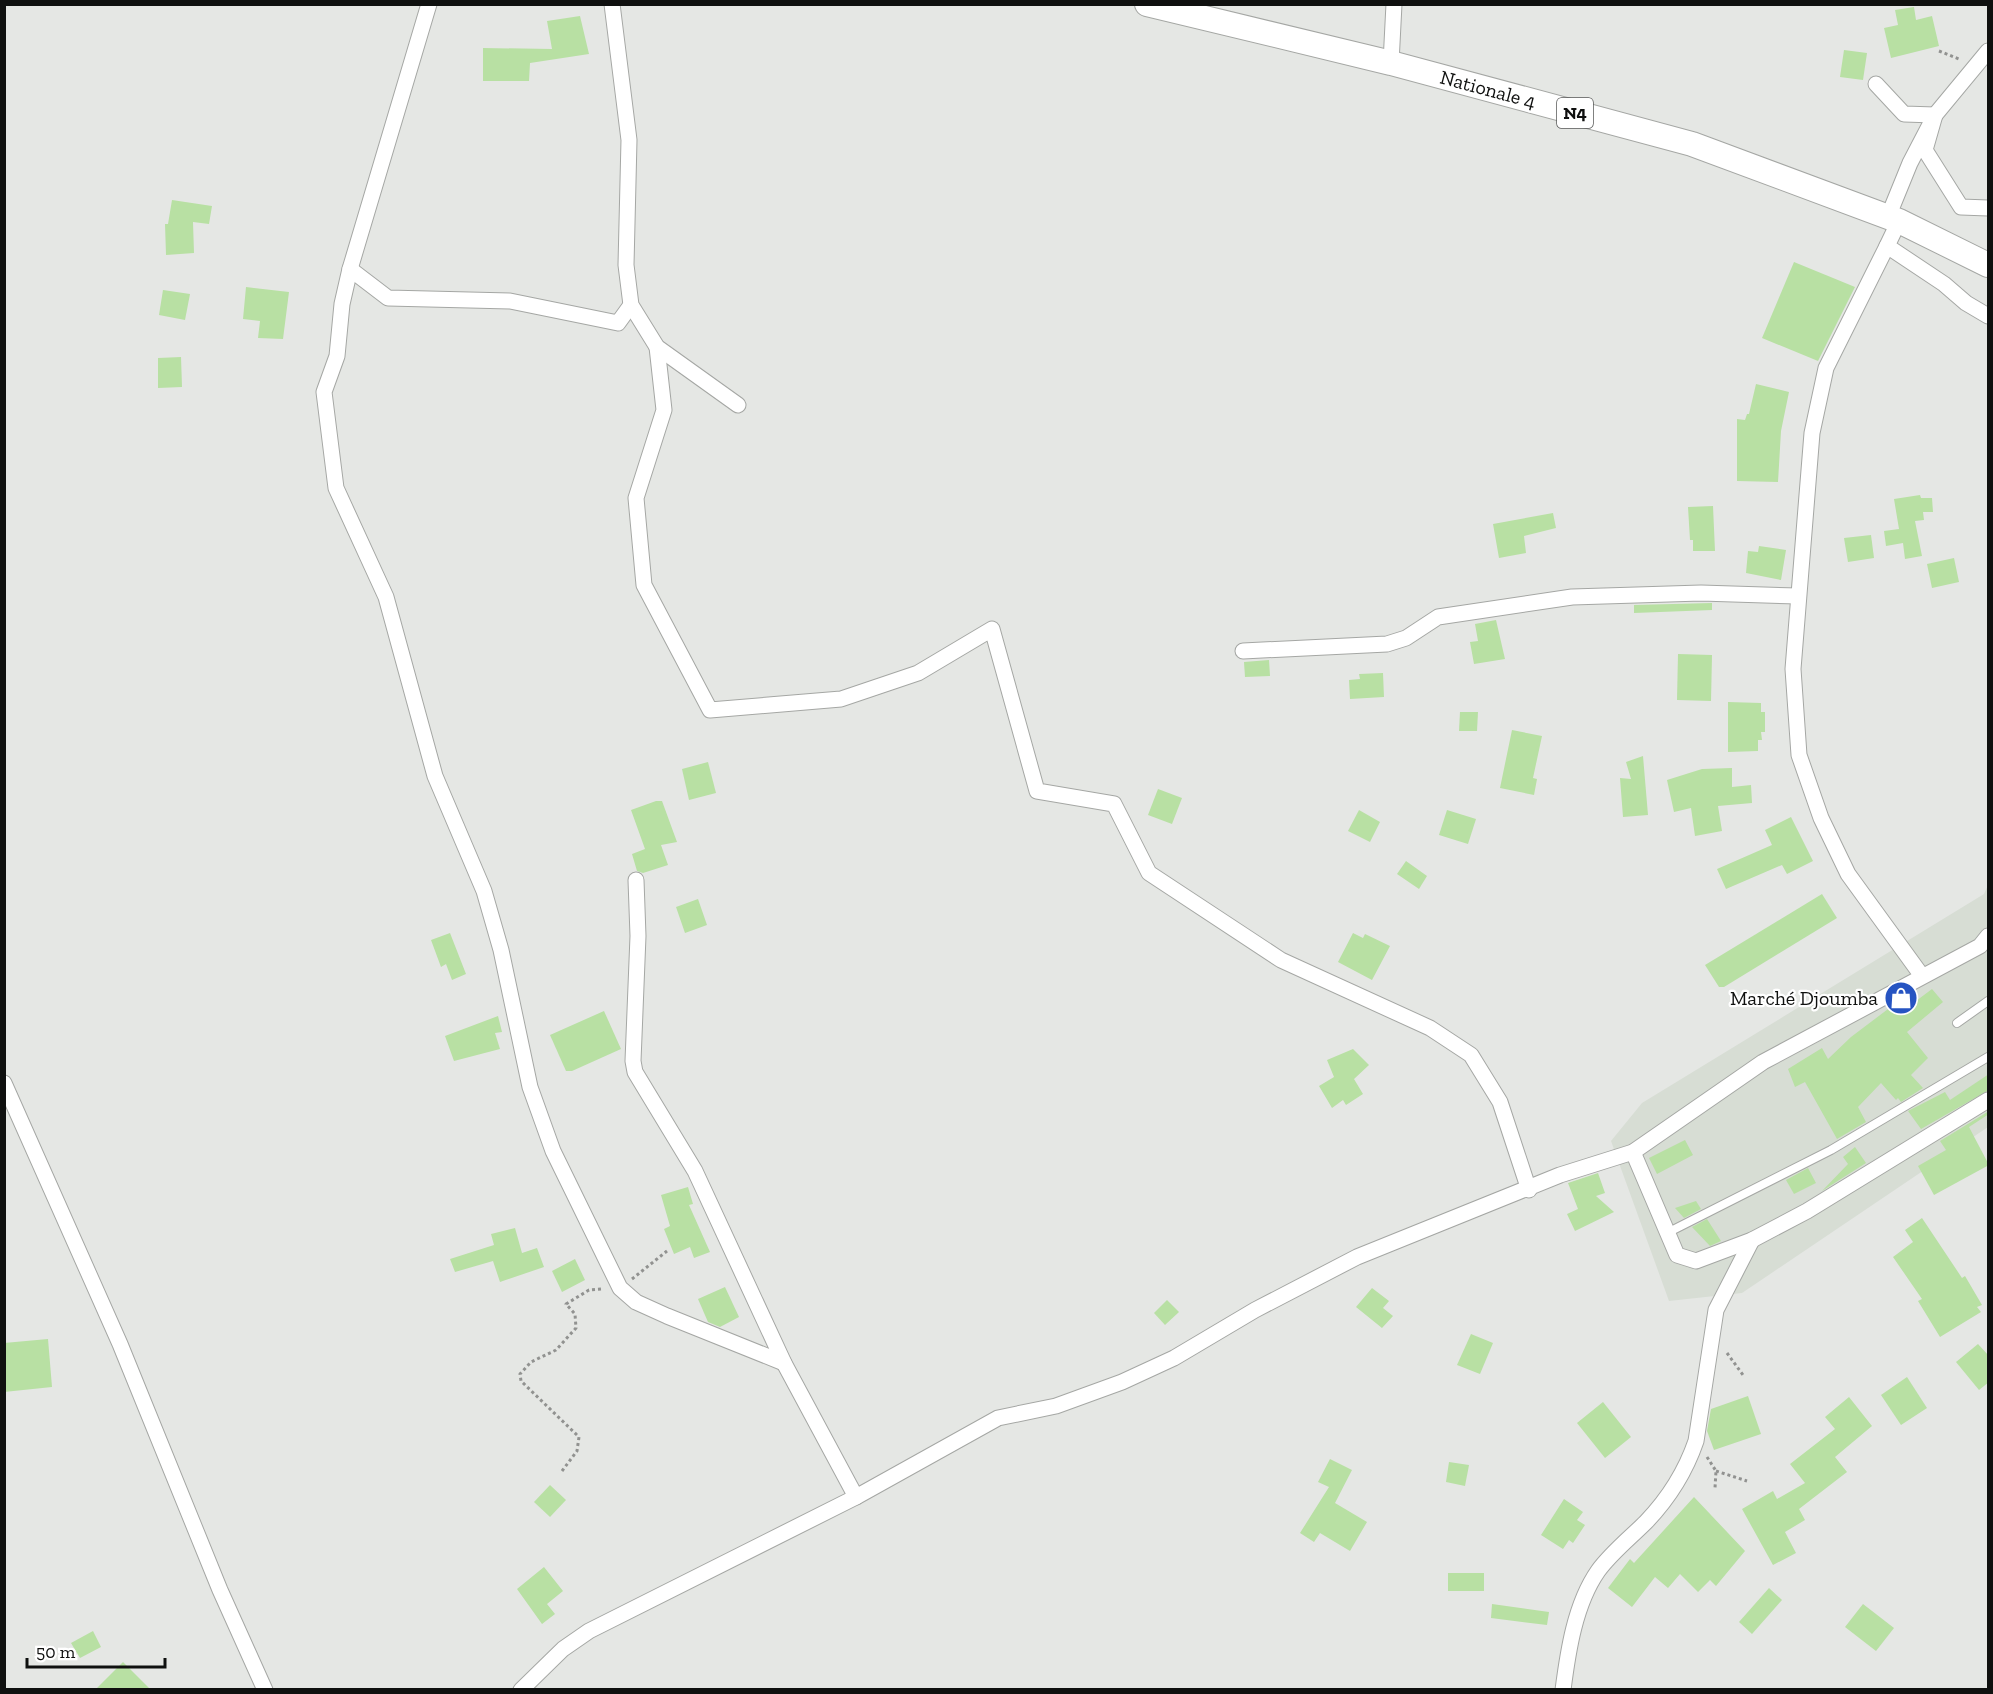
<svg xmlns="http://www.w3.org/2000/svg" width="1993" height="1694" font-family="'Zilla Slab',serif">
	<rect width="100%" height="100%" fill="#e5e7e4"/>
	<!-- built -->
	<polygon fill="#d7ddd4" points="1988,885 1988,1127 1742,1293 1669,1301 1611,1141 1642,1103 1984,894"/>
	<!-- building -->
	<g fill="#b8e0a3">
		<polygon points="1914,7 1916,20 1932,16 1939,46 1891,58 1884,28 1898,25 1895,10"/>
		<polygon points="580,16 589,54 530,63 529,81 483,81 483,48 552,49 547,21"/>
		<polygon points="1844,50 1867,53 1863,80 1840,77"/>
		<polygon points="172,200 212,206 209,224 193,222 194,253 166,255 165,224 168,224"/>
		<polygon points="1794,262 1855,287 1818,361 1762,338"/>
		<polygon points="246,287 289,292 283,339 258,338 260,321 243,319"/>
		<polygon points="163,290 190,294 185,320 159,315"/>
		<polygon points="181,357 182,387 158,388 158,358"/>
		<polygon points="1756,384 1789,392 1781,431 1778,482 1737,481 1737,419 1745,420 1747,414 1749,414"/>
		<polygon points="1920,495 1921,498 1932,498 1933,512 1923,512 1924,520 1915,521 1922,556 1905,559 1903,543 1886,546 1884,531 1899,529 1894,499"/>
		<polygon points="1713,506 1715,551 1693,551 1693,540 1690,540 1688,507"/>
		<polygon points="1553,513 1556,528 1524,536 1526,553 1499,558 1493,524"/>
		<polygon points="1871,535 1874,558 1848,562 1844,538"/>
		<polygon points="1759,546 1786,550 1781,580 1746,573 1748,551 1758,552"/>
		<polygon points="1954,558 1959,582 1932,588 1927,564"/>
		<polygon points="1712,603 1712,610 1634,613 1634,605"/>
		<polygon points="1496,620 1505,659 1474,664 1470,642 1478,641 1475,624"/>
		<polygon points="1678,654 1712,655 1711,701 1677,700"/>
		<polygon points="1269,660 1270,676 1245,677 1244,662"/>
		<polygon points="1383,673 1384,697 1350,699 1349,680 1360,679 1359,674"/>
		<polygon points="1728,702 1761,703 1761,712 1765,712 1765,732 1761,732 1762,740 1758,740 1758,751 1728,752"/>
		<polygon points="1460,712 1478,712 1477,731 1459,731"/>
		<polygon points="1512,730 1542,736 1533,778 1537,779 1534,795 1500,788"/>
		<polygon points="1643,756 1648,815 1623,817 1620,778 1631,779 1626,762"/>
		<polygon points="708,762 716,793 689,800 682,769"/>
		<polygon points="1732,768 1732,787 1751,785 1752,803 1718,806 1722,831 1695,836 1691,808 1674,812 1667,780 1702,769"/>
		<polygon points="1158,789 1182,798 1172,824 1148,815"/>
		<polygon points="656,801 662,801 677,842 661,845 668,865 643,873 637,871 632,854 645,849 631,810"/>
		<polygon points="1359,810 1380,822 1370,842 1348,831"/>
		<polygon points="1447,810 1476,819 1468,844 1439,835"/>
		<polygon points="1791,817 1813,861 1787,874 1782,865 1726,889 1717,869 1772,845 1765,830"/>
		<polygon points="1406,861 1427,876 1419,889 1397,874"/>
		<polygon points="1822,894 1837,918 1724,987 1719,987 1705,965"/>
		<polygon points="698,899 707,925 685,933 676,907"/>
		<polygon points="450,933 466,974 452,980 446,964 441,967 431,940"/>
		<polygon points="1353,933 1363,938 1365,934 1390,946 1372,980 1338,962"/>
		<polygon points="1932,989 1943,1002 1907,1032 1928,1058 1911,1075 1923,1088 1901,1102 1898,1098 1896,1100 1881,1083 1858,1107 1866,1122 1837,1139 1805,1082 1795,1087 1788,1069 1822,1048 1828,1059 1851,1037 1900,1000 1910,994 1916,1001"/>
		<polygon points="604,1011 621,1049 572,1071 566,1071 550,1035"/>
		<polygon points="498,1016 502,1032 495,1033 500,1049 454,1061 445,1036"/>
		<polygon points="1353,1049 1369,1065 1354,1079 1363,1094 1346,1105 1343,1100 1332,1108 1319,1086 1334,1077 1327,1060"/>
		<polygon points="1989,1074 1989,1090 1921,1129 1908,1111 1945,1092 1950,1100"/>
		<polygon points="1989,1111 1989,1114 1969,1127 1989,1165 1934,1195 1918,1166 1946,1150 1940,1141"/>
		<polygon points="1685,1140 1693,1155 1657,1174 1649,1158"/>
		<polygon points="1855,1147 1866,1163 1822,1191 1848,1164 1843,1157"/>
		<polygon points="1808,1168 1816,1183 1794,1194 1786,1180"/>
		<polygon points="1598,1173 1605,1193 1596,1196 1614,1212 1575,1231 1567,1214 1578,1209 1568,1183"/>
		<polygon points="688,1187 693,1204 689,1205 710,1252 694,1258 690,1247 674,1254 664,1229 670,1226 661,1195"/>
		<polygon points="1696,1201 1701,1209 1684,1218 1675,1208"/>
		<polygon points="1922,1218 1962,1278 1965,1276 1982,1305 1977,1307 1981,1312 1940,1337 1918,1301 1922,1299 1893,1257 1913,1242 1905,1230"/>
		<polygon points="1707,1219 1721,1241 1710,1246 1692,1227"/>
		<polygon points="515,1228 522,1253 537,1248 544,1267 500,1282 493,1261 455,1272 450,1259 494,1245 491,1234"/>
		<polygon points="575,1259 585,1280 562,1292 552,1271"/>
		<polygon points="725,1287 739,1317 720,1327 708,1322 698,1299"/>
		<polygon points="1372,1288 1389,1301 1383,1308 1393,1316 1382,1328 1356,1307"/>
		<polygon points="1167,1300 1179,1312 1165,1325 1154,1313"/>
		<polygon points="1471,1334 1493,1343 1480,1374 1457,1365"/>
		<polygon points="48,1339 52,1387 4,1392 4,1343"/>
		<polygon points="1978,1344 1989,1356 1989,1382 1979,1390 1956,1362"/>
		<polygon points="1907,1377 1927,1408 1901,1425 1881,1395"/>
		<polygon points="1748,1396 1761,1434 1714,1450 1707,1431 1711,1409"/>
		<polygon points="1849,1397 1872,1426 1835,1457 1847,1472 1799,1509 1805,1520 1785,1532 1796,1553 1773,1565 1742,1509 1773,1491 1777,1499 1805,1483 1790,1464 1835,1429 1825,1417"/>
		<polygon points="1603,1402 1631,1437 1605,1458 1577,1423"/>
		<polygon points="1330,1459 1352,1470 1335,1503 1367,1522 1350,1551 1320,1533 1314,1542 1300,1533 1329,1487 1318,1482"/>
		<polygon points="1449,1462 1469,1465 1465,1486 1446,1482"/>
		<polygon points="550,1485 566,1500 550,1517 534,1502"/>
		<polygon points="1694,1497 1745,1551 1716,1586 1710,1580 1698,1592 1680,1574 1668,1588 1655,1577 1632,1607 1608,1588 1630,1559 1634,1563"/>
		<polygon points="1564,1499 1583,1512 1577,1520 1585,1525 1573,1543 1569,1540 1563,1549 1541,1535"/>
		<polygon points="544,1567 563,1591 547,1604 555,1614 542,1624 517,1589"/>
		<rect x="1448" y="1573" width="36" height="18"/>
		<polygon points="1769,1588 1782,1600 1752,1634 1739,1622"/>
		<polygon points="1492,1604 1549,1612 1547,1625 1491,1618"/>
		<polygon points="1863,1604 1894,1628 1876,1651 1845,1627"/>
		<polygon points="93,1631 101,1647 80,1658 71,1643"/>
		<polygon points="123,1662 150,1689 96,1689"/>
	</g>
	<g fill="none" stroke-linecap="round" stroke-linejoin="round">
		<defs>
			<g id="service">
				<polyline points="1957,1023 1988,1001"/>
				<polyline points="1667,1233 1831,1150 1988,1057"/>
			</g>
			<g id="minor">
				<polyline points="429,4 350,269 342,304 337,356 324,392 336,488 386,597 435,776 484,891 501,950 530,1087 553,1151 620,1288 636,1302 667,1316 784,1363"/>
				<polyline points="612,4 629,140 626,265 631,305 657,347 738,405"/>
				<polyline points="1391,63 1394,4"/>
				<polyline points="1876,84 1904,114 1935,115 1925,150 1961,207 1988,208"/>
				<polyline points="1888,217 1910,163 1935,115 1988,51"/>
				<polyline points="1899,221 1887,246 1944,284 1966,303 1988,316"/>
				<polyline points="1887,246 1826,368 1812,433 1793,669 1799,755 1821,818 1848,874 1922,976"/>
				<polyline points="350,269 388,298 510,301 618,323 631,305"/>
				<polyline points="657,347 664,410 636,498 644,585 710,710 841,699 918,673 992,629 1037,791 1114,804 1149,873 1281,960 1430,1028 1471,1055 1500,1102 1529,1190"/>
				<polyline points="1243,651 1387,644 1406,638 1438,617 1572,597 1701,593 1798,596"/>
				<polyline points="636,880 638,936 633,1061 635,1072 695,1171 784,1363 856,1497"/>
				<polyline points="4,1083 120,1344 220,1590 265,1690"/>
				<polyline points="1633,1152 1677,1255 1696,1261 1752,1240 1807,1211 1988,1100"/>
				<polyline points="521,1690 563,1649 589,1631 856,1497 998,1418 1056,1406 1122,1382 1174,1358 1255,1310 1357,1257 1560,1175 1633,1152 1763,1062 1980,946 1988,936"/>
				<path d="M1563,1690C1568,1651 1575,1604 1598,1571C1611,1553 1630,1538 1646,1522C1669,1498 1685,1473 1696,1441L1716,1310L1752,1240"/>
			</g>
			<polyline id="trunk" points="1147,4 1391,63 1692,144 1899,221 1988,265"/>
		</defs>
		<!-- service casing -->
		<use href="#service" stroke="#a5a7a4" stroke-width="10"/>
		<!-- minor casing -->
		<use href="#minor" stroke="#a5a7a4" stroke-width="17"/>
		<!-- trunk casing -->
		<use href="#trunk" stroke="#a5a7a4" stroke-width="26"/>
		<!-- path -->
		<g stroke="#919290" stroke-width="3" stroke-dasharray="3 3" stroke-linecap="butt">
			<polyline points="1939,51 1959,59"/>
			<polyline points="632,1279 667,1251"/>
			<polyline points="1727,1353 1743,1375"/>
			<polyline points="1707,1457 1716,1471 1715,1488"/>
			<polyline points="562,1471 577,1451 579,1437 521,1381 520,1374 531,1362 556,1350 576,1328 575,1314 566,1304 589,1290 601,1289"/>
			<polyline points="1716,1471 1747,1481"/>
		</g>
		<!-- service -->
		<use href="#service" stroke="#fff" stroke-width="8"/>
		<!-- minor -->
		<use href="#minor" stroke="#fff" stroke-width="15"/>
		<!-- trunk -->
		<use href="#trunk" stroke="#fff" stroke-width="24"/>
	</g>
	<!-- icons -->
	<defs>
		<symbol id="shop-disc" viewBox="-11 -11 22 22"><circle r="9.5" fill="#2654c2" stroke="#fff"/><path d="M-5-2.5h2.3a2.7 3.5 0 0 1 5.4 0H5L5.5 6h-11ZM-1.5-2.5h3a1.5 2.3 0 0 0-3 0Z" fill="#fff"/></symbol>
	</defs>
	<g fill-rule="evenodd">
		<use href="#shop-disc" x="1882" y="979" width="38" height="38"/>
	</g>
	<g text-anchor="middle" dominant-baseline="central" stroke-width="4.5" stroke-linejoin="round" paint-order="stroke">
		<!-- shield labels -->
		<rect fill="#fff" stroke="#575857" stroke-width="1.5" x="1557" y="98" width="36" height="30" rx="4.5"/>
		<g font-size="18" font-weight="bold" fill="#0f100f">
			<text x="1575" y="113">N4</text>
		</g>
		<!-- street labels -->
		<g font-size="20" fill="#0f100f" stroke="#fff">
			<text transform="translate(1488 89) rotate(15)">Nationale 4</text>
		</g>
		<!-- poi labels -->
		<g font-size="20" fill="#0f100f" stroke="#fff" text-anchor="end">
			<text x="1878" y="998">Marché Djoumba</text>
		</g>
	</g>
	<!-- border -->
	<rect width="1993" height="1694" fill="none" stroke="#0f100f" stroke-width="12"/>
	<!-- scale -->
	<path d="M27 1658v9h138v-9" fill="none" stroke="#0f100f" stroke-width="3"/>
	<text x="36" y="1658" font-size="18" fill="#0f100f" stroke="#ffffff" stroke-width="4.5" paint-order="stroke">50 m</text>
</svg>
